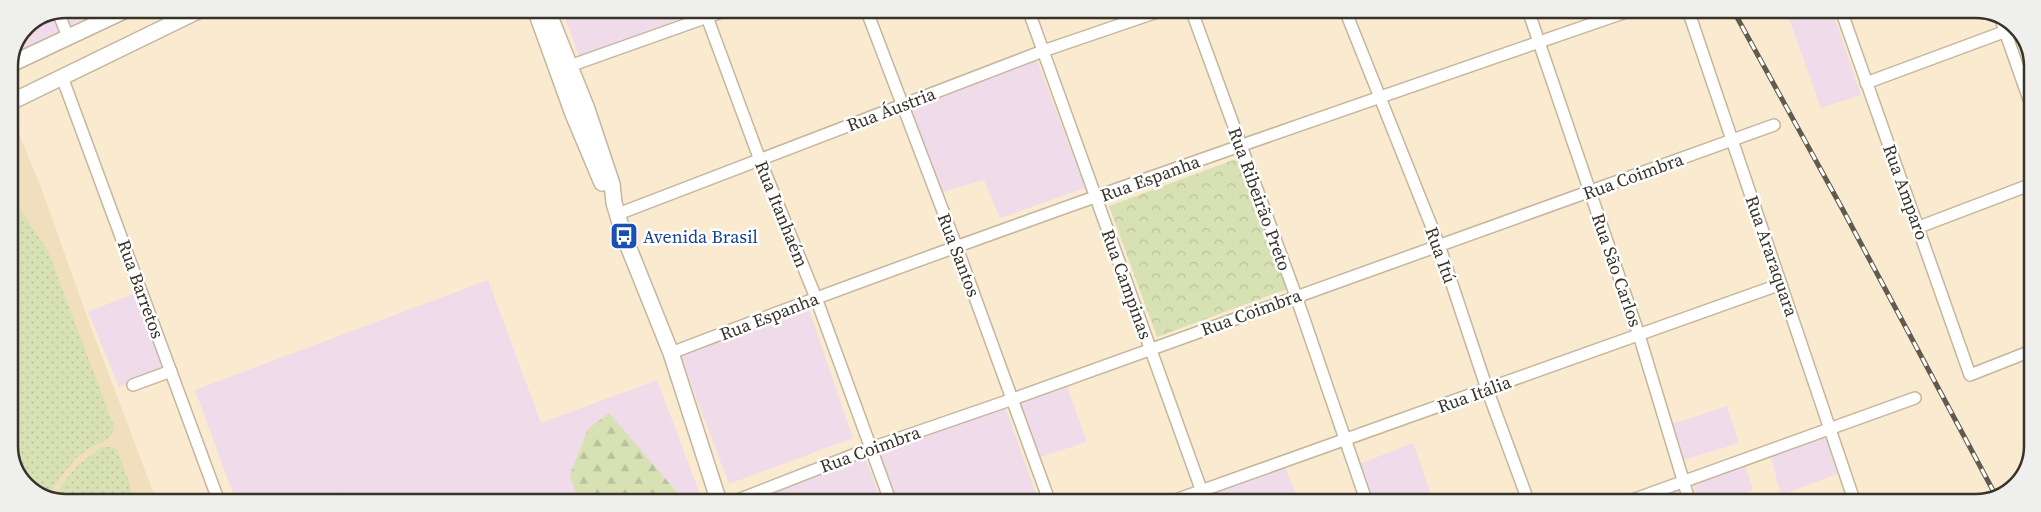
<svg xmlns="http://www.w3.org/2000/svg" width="2041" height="512" font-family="'Source Serif 4',serif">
	<defs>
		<pattern id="grass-dots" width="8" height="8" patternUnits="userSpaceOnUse" patternTransform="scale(1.25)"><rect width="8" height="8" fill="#d7e1b4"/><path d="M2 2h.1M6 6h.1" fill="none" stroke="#b9c29b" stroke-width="1.8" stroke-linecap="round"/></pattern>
		<pattern id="forest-firs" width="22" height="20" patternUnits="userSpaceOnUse" patternTransform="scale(1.25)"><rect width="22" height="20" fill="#d7e1b4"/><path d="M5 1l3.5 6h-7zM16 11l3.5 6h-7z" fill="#b9c29b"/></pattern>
		<pattern id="park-crowns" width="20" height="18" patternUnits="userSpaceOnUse" patternTransform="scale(1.25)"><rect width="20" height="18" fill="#d7e1b4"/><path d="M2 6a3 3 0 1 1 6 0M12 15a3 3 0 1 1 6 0" fill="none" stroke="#b9c29b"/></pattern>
	</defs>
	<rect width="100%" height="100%" fill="#f9ead0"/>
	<!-- built -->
	<polygon fill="#f0debd" points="15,124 42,190 86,314 157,502 54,502 23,484 9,454 9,127"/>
	<!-- industrial -->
	<g fill="#f0dbea">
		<polygon points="65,9 103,9 14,53 25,25"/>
		<polygon points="562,9 698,9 699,12 579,56"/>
		<polygon points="1786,10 1832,10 1861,95 1821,108"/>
		<polygon points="1037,60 1085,188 1000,218 984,180 939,193 907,107"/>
		<polygon points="488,280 541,423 657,380 703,502 236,502 195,390"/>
		<polygon points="135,293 166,371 119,387 88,312"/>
		<polygon points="808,307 853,438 729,484 681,357"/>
		<polygon points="1066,384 1087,442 1040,457 1019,402"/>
		<polygon points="1005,406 1039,503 955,503 954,501 949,503 896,503 876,450"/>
		<polygon points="1727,406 1739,443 1683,460 1672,424"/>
		<polygon points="1823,425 1837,474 1781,495 1768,445"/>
		<polygon points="1413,443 1434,503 1370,503 1357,465"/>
		<polygon points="1742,456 1753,490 1714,503 1699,503 1690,474"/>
		<polygon points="865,457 882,503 745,503"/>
		<polygon points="1285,467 1299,503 1214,503 1211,493"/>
		<polygon points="1677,480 1685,503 1624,503"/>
	</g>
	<!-- grass -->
	<g fill="url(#grass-dots)">
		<path d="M9,198L19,208L48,251L114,427C110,444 97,442 85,451C69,463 57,482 47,498L23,484L9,454Z"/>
		<path d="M103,447H111L117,450L129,482L134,502L52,501C67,476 78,462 103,447Z"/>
	</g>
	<!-- forest -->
	<g fill="url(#forest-firs)">
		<polygon points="609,413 676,491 681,502 579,502 570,475 588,429"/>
		<polygon points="337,491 350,502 332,502"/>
	</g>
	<!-- park -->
	<polygon fill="url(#park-crowns)" points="1239,158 1287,289 1157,337 1109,206"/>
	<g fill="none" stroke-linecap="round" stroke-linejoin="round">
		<defs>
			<g id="minor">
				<polyline points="704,9 760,160 816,298 891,503"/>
				<polyline points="866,9 957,248 1050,503"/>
				<polyline points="1028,9 1206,503"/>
				<polyline points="1191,9 1296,296 1367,503"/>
				<polyline points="1345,10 1439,245 1487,389 1529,503"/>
				<polyline points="1528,10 1639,335 1690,503"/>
				<polyline points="1688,10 1855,503"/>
				<polyline points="1841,10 1970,375 2031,351"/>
				<polyline points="58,12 68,37"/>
				<polyline points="2000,17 2032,108"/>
				<polyline points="578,63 730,9"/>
				<polyline points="62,77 219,502"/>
				<polyline points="1866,83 2017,27"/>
				<polyline points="618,214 1043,51 1166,9"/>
				<polyline points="1919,227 2032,184"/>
				<path d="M671,353C989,231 1311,121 1632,10"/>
				<polyline points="133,385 171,371"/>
				<polyline points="730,503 871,448 1013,399 1774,125"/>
				<polyline points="1167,503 1781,284"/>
				<polyline points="1624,503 1915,398"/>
			</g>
			<g id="secondary">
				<polyline points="535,9 573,114 602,183"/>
				<polyline points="547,9 587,109 612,184 614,203 624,236 671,353 719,502"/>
				<polyline points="9,65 128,9"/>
				<polyline points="9,103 202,9"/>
			</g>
		</defs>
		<!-- minor casing -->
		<use href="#minor" stroke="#c4b69d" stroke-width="14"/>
		<!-- secondary casing -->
		<use href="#secondary" stroke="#c4b69d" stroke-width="18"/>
		<!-- minor -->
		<use href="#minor" stroke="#fff" stroke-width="11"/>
		<!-- secondary -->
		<use href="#secondary" stroke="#fff" stroke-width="15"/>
		<defs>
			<polyline id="rail" points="1733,10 1843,210 1996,496"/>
		</defs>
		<!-- rail casing -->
		<use href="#rail" stroke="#615a4d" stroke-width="5"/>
		<!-- rail -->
		<use href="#rail" stroke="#fff" stroke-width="3" stroke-dasharray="9" stroke-linecap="butt"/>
	</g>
	<!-- icons -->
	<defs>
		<symbol id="bus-square" viewBox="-11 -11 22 22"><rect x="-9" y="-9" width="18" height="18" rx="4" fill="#1a4fb4" stroke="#fff"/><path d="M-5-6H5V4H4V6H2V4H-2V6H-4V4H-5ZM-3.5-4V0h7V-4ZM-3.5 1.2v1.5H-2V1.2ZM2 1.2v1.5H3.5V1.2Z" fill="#fff"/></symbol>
	</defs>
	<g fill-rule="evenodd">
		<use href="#bus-square" x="608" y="220" width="32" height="32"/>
	</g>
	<g text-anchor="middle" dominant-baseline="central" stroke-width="5" stroke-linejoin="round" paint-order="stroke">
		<!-- street labels -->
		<g font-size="18" fill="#383329" stroke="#fff">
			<text transform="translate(891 109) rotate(-21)">Rua Áustria</text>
			<text transform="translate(1633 176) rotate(-20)">Rua Coimbra</text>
			<text transform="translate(1150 178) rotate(-20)">Rua Espanha</text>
			<text transform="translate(1906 192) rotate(70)">Rua Amparo</text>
			<text transform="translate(1260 199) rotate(70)">Rua Ribeirão Preto</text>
			<text transform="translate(782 214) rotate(68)">Rua Itanhaém</text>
			<text transform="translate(959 255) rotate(69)">Rua Santos</text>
			<text transform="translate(1441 255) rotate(70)">Rua Itú</text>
			<text transform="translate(1772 256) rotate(71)">Rua Araraquara</text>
			<text transform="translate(1617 270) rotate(71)">Rua São Carlos</text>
			<text transform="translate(1127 284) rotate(70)">Rua Campinas</text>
			<text transform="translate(141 289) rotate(70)">Rua Barretos</text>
			<text transform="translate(1251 312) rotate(-20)">Rua Coimbra</text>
			<text transform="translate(769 316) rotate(-21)">Rua Espanha</text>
			<text transform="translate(1474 394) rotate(-20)">Rua Itália</text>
			<text transform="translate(870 449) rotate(-20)">Rua Coimbra</text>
		</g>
		<!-- transit labels -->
		<g font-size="18" fill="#164399" stroke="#fff" text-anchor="start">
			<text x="643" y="236">Avenida Brasil</text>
		</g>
	</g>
	<!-- crop -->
	<path d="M0 0H2041V512H0ZM66 18H1976A48 48 0 0 1 2024 66V446A48 48 0 0 1 1976 494H66A48 48 0 0 1 18 446V66A48 48 0 0 1 66 18Z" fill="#efefee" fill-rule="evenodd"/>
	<path fill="none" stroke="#383329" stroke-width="2.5" d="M66 18H1976A48 48 0 0 1 2024 66V446A48 48 0 0 1 1976 494H66A48 48 0 0 1 18 446V66A48 48 0 0 1 66 18Z"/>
</svg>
